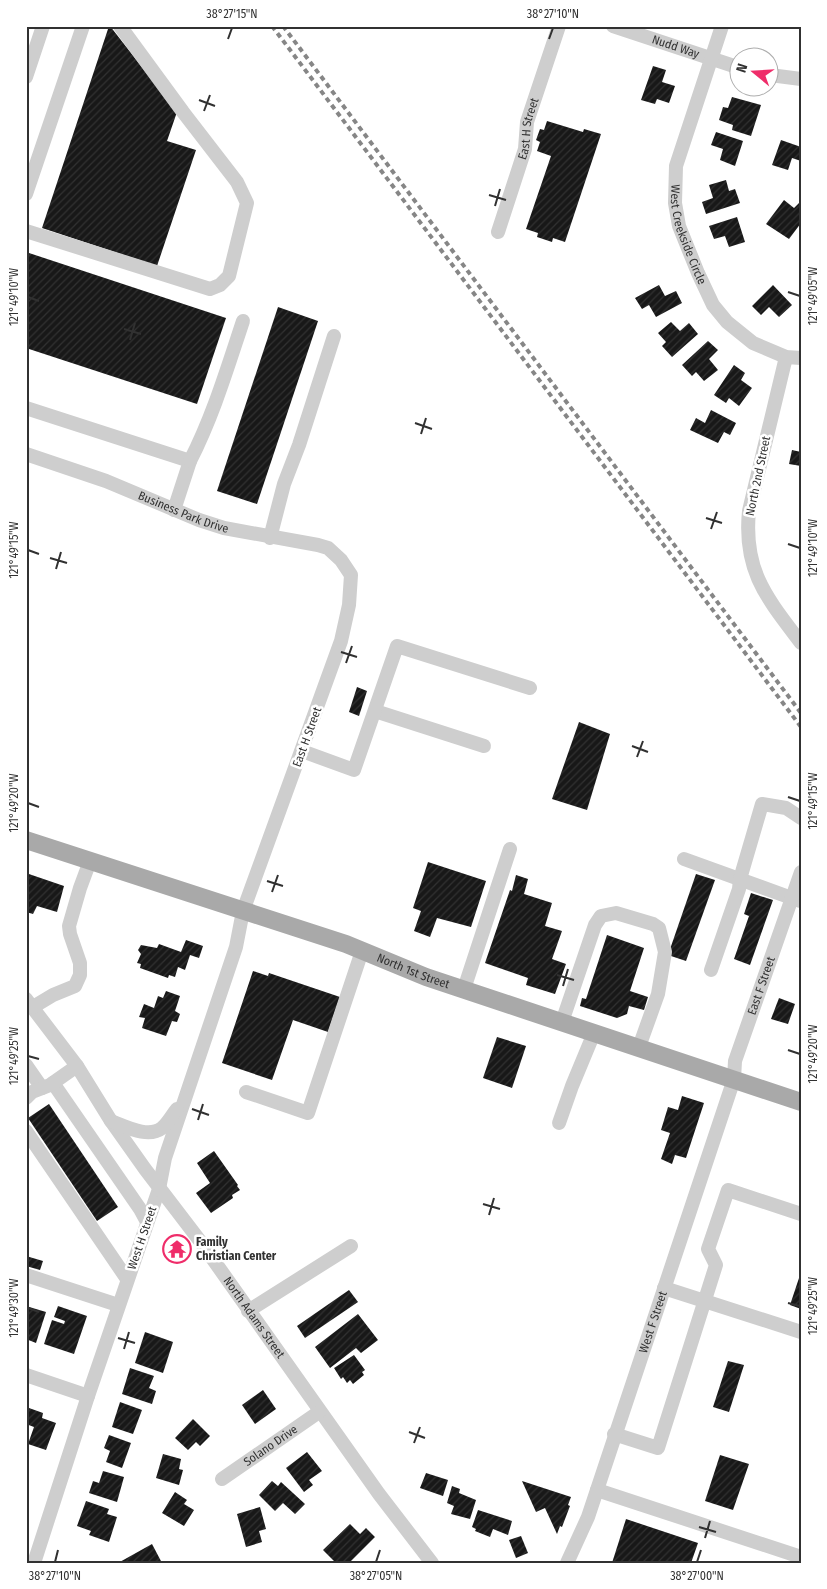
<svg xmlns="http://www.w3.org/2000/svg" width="827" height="1589" font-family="'Fira Sans Condensed',sans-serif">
	<defs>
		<pattern id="building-hatch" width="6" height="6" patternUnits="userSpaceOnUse" patternTransform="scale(1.25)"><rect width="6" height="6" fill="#181818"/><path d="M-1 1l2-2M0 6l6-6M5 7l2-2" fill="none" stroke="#313131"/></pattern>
	</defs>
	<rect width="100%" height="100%" fill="#fff"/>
	<!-- building -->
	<g fill="url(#building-hatch)">
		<polygon points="109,26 110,26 177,112 167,141 196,150 157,266 42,228"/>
		<polygon points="653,66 666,70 662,82 675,86 669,103 657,99 655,104 641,100"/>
		<polygon points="732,97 761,105 751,136 732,130 733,125 719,120 723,107 728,108"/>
		<polygon points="547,121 583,132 584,129 601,134 565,242 553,238 552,242 537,237 538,233 526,229 551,156 537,151 540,142 536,140 540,129 544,130"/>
		<polygon points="716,132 743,141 735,166 720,160 723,149 711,145"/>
		<polygon points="781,140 801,147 801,161 792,158 788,170 772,165"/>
		<polygon points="726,180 729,191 735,189 740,203 706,214 702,202 713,198 709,185"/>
		<polygon points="784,200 794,208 799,203 801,205 801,223 789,239 766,224"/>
		<polygon points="737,217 745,242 729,247 725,236 714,239 709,226"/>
		<polygon points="26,252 226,318 197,404 26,348"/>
		<polygon points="659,285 665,296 676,291 682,303 656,317 649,305 642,309 635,298"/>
		<polygon points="773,285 792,305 779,317 769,307 761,315 752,306"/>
		<polygon points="278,307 318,321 257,504 217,491"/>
		<polygon points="671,322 680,331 689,323 698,334 672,357 662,346 666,342 658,333"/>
		<polygon points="708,341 718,350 709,359 718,370 704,381 696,372 692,376 682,365"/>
		<polygon points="734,365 745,373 741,380 752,388 739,406 729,398 726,403 714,395"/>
		<polygon points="711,410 736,423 730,435 724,432 718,443 690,430 696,418 705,423"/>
		<polygon points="792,450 801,452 801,466 789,464"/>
		<polygon points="357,687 367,691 359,716 349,712"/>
		<polygon points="579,722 610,734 587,810 552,799"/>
		<polygon points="428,862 486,881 471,927 437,918 430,937 414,931 421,911 413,908"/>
		<polygon points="26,873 64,886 57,912 37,906 33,914 26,912"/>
		<polygon points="696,874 715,880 686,961 668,955"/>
		<polygon points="516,875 528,879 524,894 552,903 545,926 562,931 552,959 566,964 555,994 526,985 528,978 485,963 510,890 512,891"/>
		<polygon points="751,893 773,900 750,965 734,959 749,916 744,914"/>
		<polygon points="607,935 644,948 630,991 648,997 644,1010 629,1006 627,1014 617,1018 580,1006 582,998 586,999"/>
		<polygon points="186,940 203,946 199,958 190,955 185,970 178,967 175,977 169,975 168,978 140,968 141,964 137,963 141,954 138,950 141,945 157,948 159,944 181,952"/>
		<polygon points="253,971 268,976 269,973 340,997 328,1032 293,1020 272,1080 222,1063"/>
		<polygon points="166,991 180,996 175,1011 180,1014 177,1022 172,1021 166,1036 142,1028 145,1018 139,1017 144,1004 154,1008 158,996 163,998"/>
		<polygon points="779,998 795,1004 788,1024 771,1019"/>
		<polygon points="497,1037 526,1046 512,1088 483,1078"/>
		<polygon points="682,1096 704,1103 686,1158 675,1155 672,1164 661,1159 670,1133 661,1130 668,1107 678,1110"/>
		<polygon points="49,1104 118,1207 97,1221 28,1118"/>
		<polygon points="214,1151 238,1185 237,1186 240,1190 232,1195 233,1198 211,1213 196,1193 210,1183 197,1163"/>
		<polygon points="26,1256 43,1261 40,1270 26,1266"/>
		<polygon points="800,1275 801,1275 801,1309 790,1305"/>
		<polygon points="349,1290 358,1302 305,1338 297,1326"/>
		<polygon points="26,1306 46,1312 36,1343 26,1339"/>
		<polygon points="58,1306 87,1316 74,1354 44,1344 52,1320 64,1324 65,1321 54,1317"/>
		<polygon points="358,1314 378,1340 361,1353 356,1348 330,1368 315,1347"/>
		<polygon points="145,1332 173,1342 163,1373 135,1363"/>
		<polygon points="354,1355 365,1370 362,1372 364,1375 353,1384 350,1380 347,1383 343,1377 341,1379 334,1368"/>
		<polygon points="728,1361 744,1365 729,1412 713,1407"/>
		<polygon points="130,1368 154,1376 149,1388 156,1391 152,1404 122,1394"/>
		<polygon points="263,1390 276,1409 255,1424 242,1405"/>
		<polygon points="120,1402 142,1410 133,1434 112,1427"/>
		<polygon points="29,1408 43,1413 42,1418 56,1423 46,1450 28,1444 34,1427 26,1424 26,1415"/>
		<polygon points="193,1419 210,1436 200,1446 196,1442 188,1450 175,1438"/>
		<polygon points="109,1435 131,1443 122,1468 106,1462 110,1451 104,1448"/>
		<polygon points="307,1452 322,1471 309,1480 313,1485 304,1492 286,1468"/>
		<polygon points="163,1454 181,1459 179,1469 183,1470 179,1485 156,1478"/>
		<polygon points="720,1455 749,1464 733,1510 705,1501"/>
		<polygon points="103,1471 124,1477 117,1502 89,1493 93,1481 99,1483"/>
		<polygon points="426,1473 448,1480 443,1496 420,1488"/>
		<polygon points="272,1481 278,1486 281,1482 305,1504 295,1514 283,1503 275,1511 259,1495"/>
		<polygon points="522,1481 571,1497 568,1505 570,1506 562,1527 560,1526 557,1534 545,1508 536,1512"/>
		<polygon points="452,1486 460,1489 459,1493 476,1500 470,1519 451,1514 454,1506 447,1503"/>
		<polygon points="175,1492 187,1500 184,1504 194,1510 184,1526 162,1513"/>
		<polygon points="86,1501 109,1509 107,1514 117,1517 109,1542 89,1535 91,1531 77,1526"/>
		<polygon points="260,1507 266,1529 259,1531 262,1542 246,1547 237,1514"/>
		<polygon points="478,1510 512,1521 508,1535 493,1529 490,1537 475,1531 476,1529 472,1527"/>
		<polygon points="626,1519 698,1543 691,1563 612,1563"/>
		<polygon points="350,1524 360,1534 366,1528 375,1537 349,1563 336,1563 323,1550"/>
		<polygon points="521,1536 528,1553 516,1558 509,1540"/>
		<polygon points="152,1544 162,1563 118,1563"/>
	</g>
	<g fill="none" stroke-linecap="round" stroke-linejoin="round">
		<!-- minor -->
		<g stroke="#cecece" stroke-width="14">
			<path id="s1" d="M613,26L740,68"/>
			<path id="s2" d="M722,26L676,166L675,203L679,226L698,273L713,305L727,322L753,343L786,357L801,358"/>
			<polyline points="770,75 801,79"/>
			<polyline points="26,77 43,26"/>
			<polyline points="26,194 83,26"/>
			<polyline points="26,231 210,289 220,285 229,276 247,203 237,182 183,112 120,26"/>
			<path id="s3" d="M498,232L525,149L527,122L559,26"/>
			<path d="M786,357L749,511C743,571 767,598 801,643"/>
			<polyline points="26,408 190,461 174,510"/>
			<path id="s4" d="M26,454L106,481L199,520L224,528L318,545L328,548L341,560L351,575L349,605L341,641L243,911L236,947L165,1158L159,1189L88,1396L34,1563"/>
			<path d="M190,461C213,416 227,369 243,321"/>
			<polyline points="270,538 284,484 299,445 334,336"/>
			<polyline points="375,711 484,746"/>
			<polyline points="302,751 354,770 397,646 530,688"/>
			<polyline points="684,859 800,901"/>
			<polyline points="711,970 739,889 740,879 762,804 786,808 801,818"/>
			<polyline points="464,989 510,849"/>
			<path id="s5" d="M26,999L77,1066L111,1121L145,1169L200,1241L379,1494L432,1563"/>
			<polyline points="33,1007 53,995 75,986 80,975 80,963 70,934 69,926 80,888 90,861"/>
			<polyline points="562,1022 595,925 601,916 616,913 653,924 659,928 665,952 658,994 639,1047"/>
			<polyline points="26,1065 42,1088"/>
			<polyline points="53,1083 140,1209 147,1222"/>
			<polyline points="246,1092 308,1113 362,951"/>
			<polyline points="26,1098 32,1092 50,1085 77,1066"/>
			<path d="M111,1121C125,1126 148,1139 162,1128C168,1123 172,1115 177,1109"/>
			<polyline points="559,1123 572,1086 594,1033"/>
			<polyline points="26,1131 127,1279"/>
			<polyline points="26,1275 118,1305"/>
			<polyline points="664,1288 801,1332"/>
			<polyline points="248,1311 351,1246"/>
			<polyline points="26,1375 88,1396"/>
			<polyline points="614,1434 658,1448 716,1265 708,1249 728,1190 801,1214"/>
			<path id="s6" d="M222,1479L319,1412"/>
			<polyline points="597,1490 801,1557"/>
			<path id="s7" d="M567,1563L588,1517L734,1079L735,1061L801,872"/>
		</g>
		<!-- major -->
		<path stroke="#a9a9a9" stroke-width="18" id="s8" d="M26,840L346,944L426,977L801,1102"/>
		<!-- rail -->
		<g stroke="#868686" stroke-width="4" stroke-dasharray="5 4" stroke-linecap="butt">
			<polyline points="272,26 801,727"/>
			<polyline points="283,26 801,713"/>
		</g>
	</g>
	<!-- ticks -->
	<path fill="none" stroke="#313131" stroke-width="2" d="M228,39L232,28M549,39L553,28M199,100L215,106M204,111L210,95M489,195L506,200M495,206L500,189M788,292L800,296M28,297L39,301M124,329L141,334M130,340L135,323M415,423L432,429M421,434L426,418M706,518L722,523M711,529L717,512M788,544L800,548M28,550L39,554M50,558L67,563M56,569L61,552M341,652L357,657M346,663L352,646M632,746L648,752M637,757L643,741M788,797L800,801M28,803L39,807M267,881L283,886M272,892L278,875M557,975L574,980M563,986L568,969M788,1050L800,1054M28,1056L39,1059M192,1109L209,1115M198,1120L203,1104M483,1204L500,1209M489,1215L494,1198M788,1303L800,1306M28,1308L39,1312M118,1338L135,1343M124,1349L129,1332M409,1432L425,1438M414,1443L420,1427M699,1527L716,1532M705,1538L710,1521M55,1562L58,1550M376,1562L380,1550M697,1562L701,1550"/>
	<!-- icons -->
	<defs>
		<symbol id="temple-ring" viewBox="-11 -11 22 22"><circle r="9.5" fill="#fff" stroke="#ef2d6a" stroke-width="1.5"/><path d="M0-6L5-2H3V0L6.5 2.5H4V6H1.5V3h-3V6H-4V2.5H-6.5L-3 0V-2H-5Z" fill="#ef2d6a"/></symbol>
	</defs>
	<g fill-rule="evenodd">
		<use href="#temple-ring" x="161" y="1233" width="32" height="32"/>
	</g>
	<g text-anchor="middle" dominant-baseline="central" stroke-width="5" stroke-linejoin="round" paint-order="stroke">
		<!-- street labels -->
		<g font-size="12" fill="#313131" stroke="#fff">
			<text stroke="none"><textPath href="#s1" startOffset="66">Nudd Way</textPath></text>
			<text stroke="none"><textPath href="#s3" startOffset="108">East H Street</textPath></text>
			<text stroke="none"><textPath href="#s2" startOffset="218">West Creekside Circle</textPath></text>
			<text transform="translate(758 476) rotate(-78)">North 2nd Street</text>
			<text stroke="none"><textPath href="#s4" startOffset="168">Business Park Drive</textPath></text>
			<text transform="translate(307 737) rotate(-70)">East H Street</text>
			<text stroke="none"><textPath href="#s8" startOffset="409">North 1st Street</textPath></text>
			<text stroke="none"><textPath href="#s7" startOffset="610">East F Street</textPath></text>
			<text transform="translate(142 1238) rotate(-71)">West H Street</text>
			<text stroke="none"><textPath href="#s5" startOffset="392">North Adams Street</textPath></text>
			<text stroke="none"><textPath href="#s7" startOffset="256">West F Street</textPath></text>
			<text stroke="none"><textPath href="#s6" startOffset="59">Solano Drive</textPath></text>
		</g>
		<!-- poi labels -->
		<g font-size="12" font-weight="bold" fill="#313131" stroke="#fff" text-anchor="start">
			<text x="196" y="1242">Family<tspan x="196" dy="14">Christian Center</tspan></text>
		</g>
	</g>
	<!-- border -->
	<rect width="827" height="1589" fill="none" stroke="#ffffff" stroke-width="55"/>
	<!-- north arrow -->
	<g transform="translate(754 72) rotate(288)"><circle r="24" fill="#ffffff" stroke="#adadad"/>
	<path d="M0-4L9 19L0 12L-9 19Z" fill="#ef2d6a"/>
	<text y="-8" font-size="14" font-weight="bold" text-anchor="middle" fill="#313131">N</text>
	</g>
	<rect x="28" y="28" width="772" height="1534" fill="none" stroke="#313131" stroke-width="2"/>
	<g font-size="12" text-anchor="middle" fill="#313131">
		<text x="232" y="18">38°27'15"N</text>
		<text x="553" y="18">38°27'10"N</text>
		<text transform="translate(813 296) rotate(-90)" y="4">121°49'05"W</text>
		<text transform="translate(14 297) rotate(-90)" y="4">121°49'10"W</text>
		<text transform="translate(813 548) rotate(-90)" y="4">121°49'10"W</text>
		<text transform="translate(14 550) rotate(-90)" y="4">121°49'15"W</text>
		<text transform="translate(813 801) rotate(-90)" y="4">121°49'15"W</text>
		<text transform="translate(14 803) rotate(-90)" y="4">121°49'20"W</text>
		<text transform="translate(813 1054) rotate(-90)" y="4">121°49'20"W</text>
		<text transform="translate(14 1056) rotate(-90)" y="4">121°49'25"W</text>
		<text transform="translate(813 1306) rotate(-90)" y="4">121°49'25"W</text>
		<text transform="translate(14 1308) rotate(-90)" y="4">121°49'30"W</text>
		<text x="55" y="1580">38°27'10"N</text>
		<text x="376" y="1580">38°27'05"N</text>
		<text x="697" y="1580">38°27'00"N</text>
	</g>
</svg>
